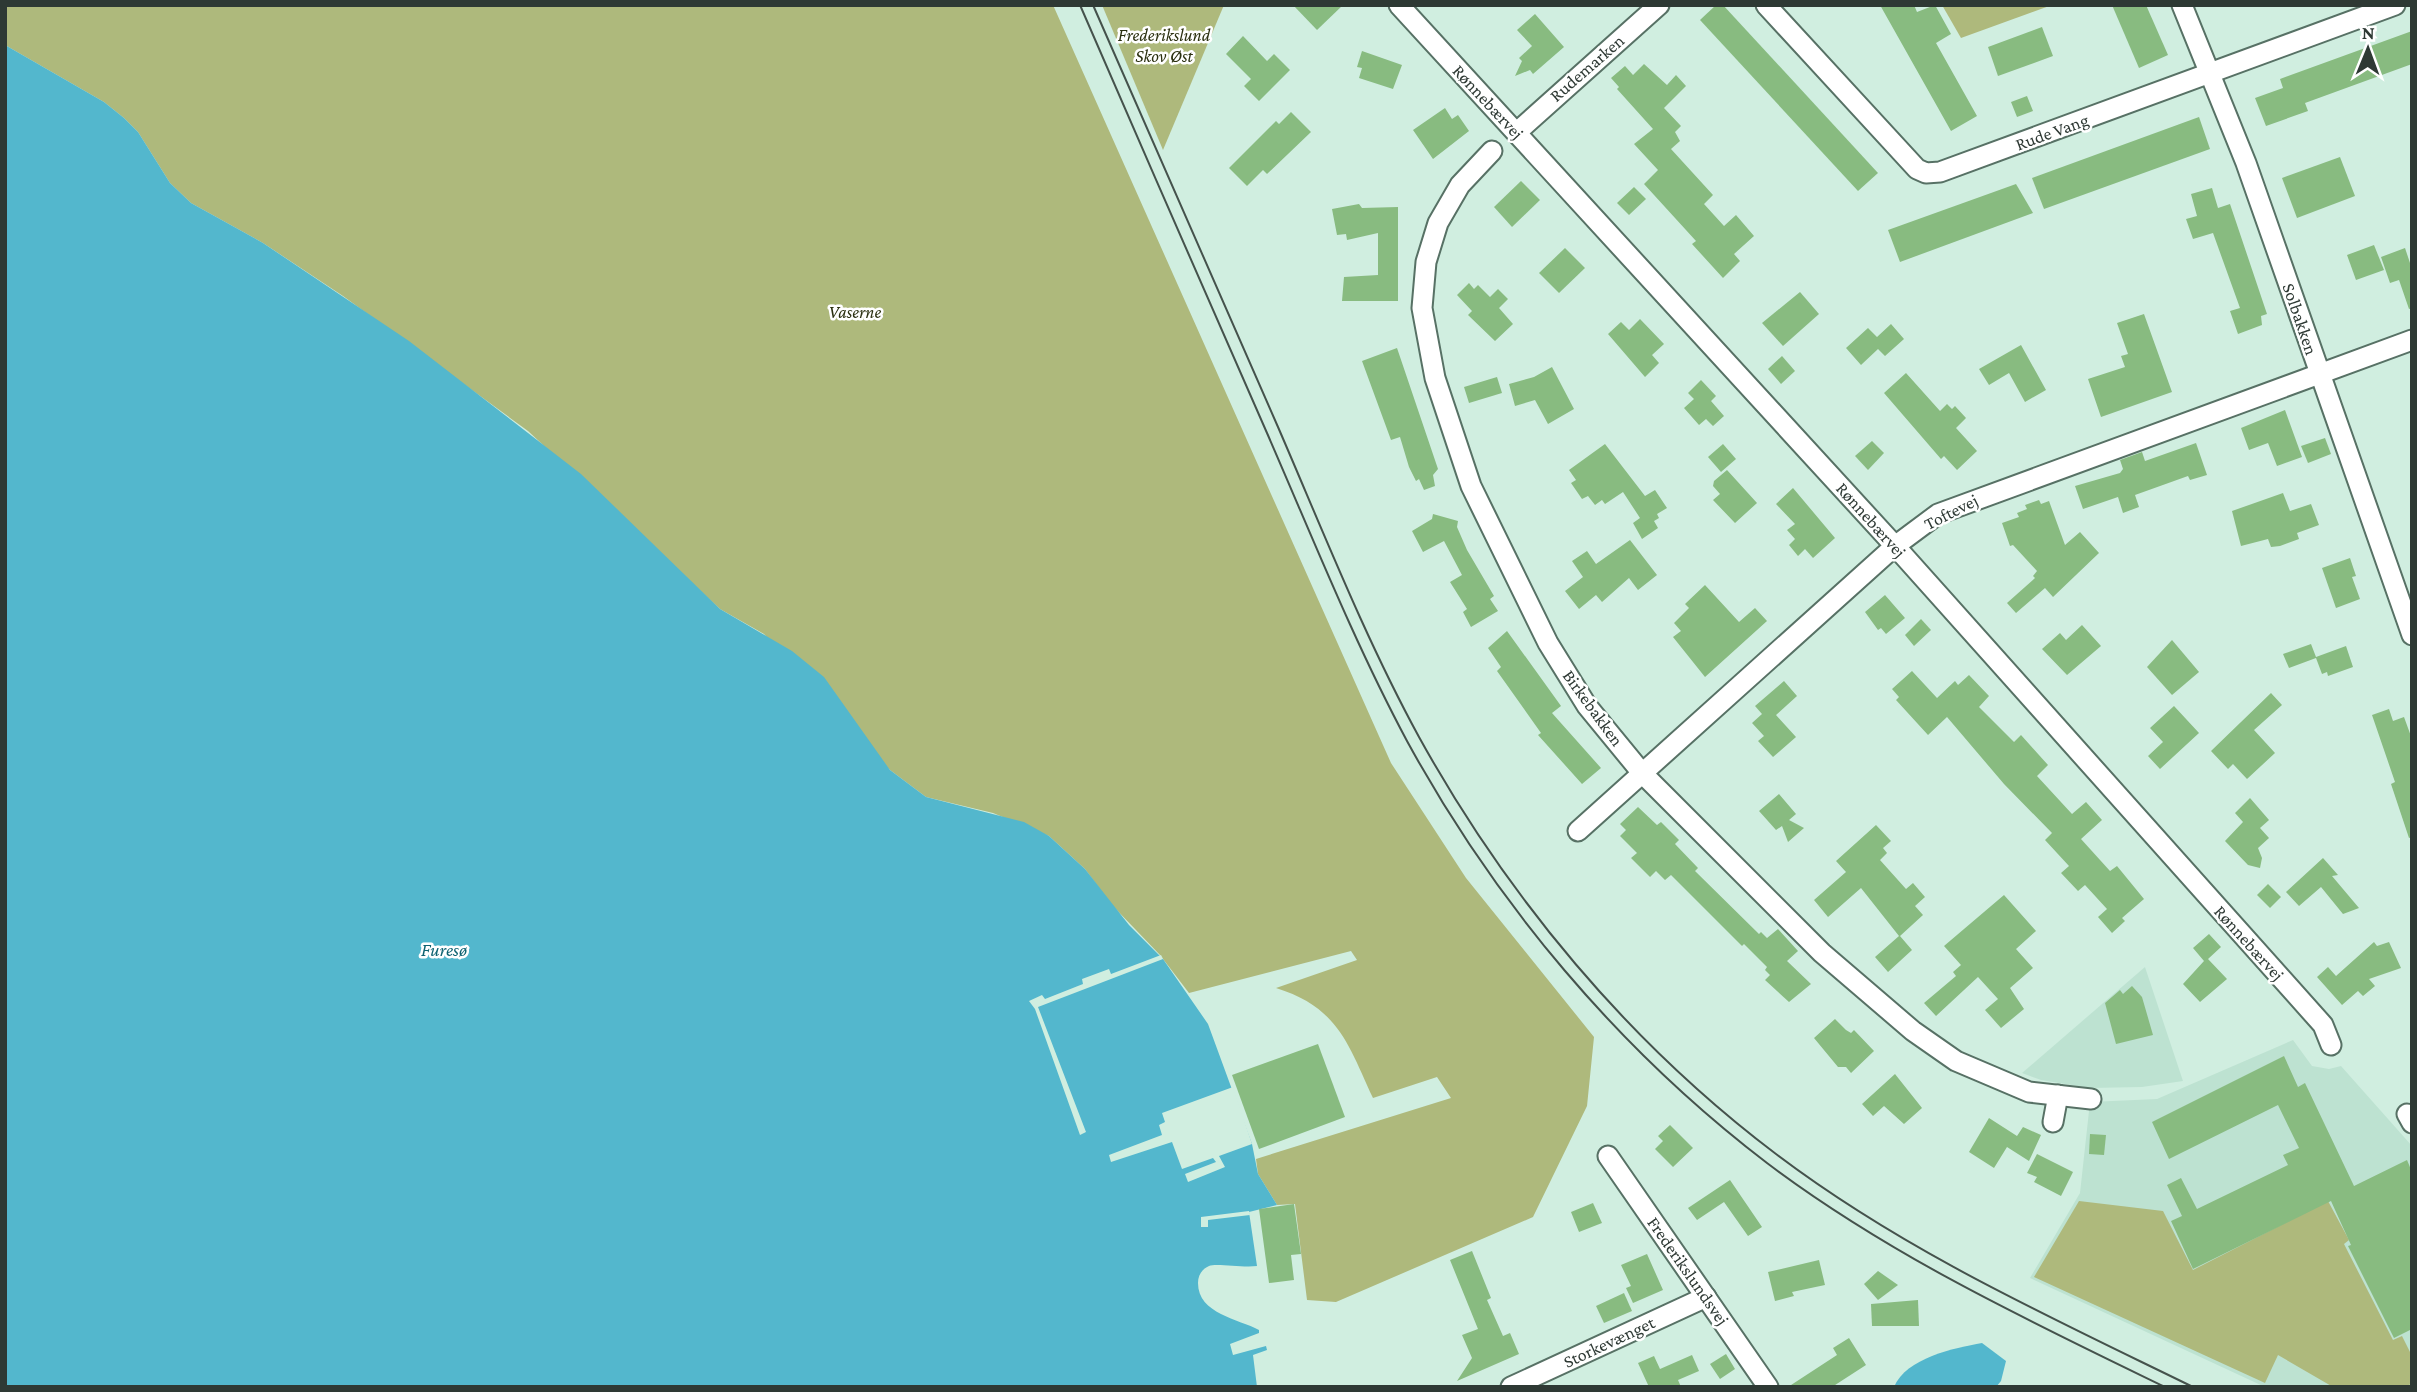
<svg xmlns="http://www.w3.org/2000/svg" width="2417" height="1392" font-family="'Crimson Pro',serif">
	<rect width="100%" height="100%" fill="#d0eee0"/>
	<!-- built -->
	<g fill="#bde2d1">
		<polygon points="2145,967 2183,1081 2142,1087 2090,1088 2041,1080 2022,1073"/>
		<polygon points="2293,1040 2312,1066 2329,1069 2341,1066 2412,1146 2412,1387 2265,1387 2030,1278 2080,1193 2090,1102 2157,1099"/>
	</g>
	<!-- green -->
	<g fill="#aeb97c">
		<path d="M5,5H1053L1391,763L1466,878L1594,1037L1587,1106L1533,1217L1336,1302L1307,1300L1295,1204L1277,1205L1258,1174L1256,1159L1451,1098L1437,1077L1373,1098C1348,1044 1338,1007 1276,988L1357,960L1351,951L1189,993L1160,955L1111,904L1085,869L1049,836L993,813L926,797L890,770L764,634L720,609L528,431L343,296L263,243L191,203L170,183L138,132L124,118L104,102L5,45Z"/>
		<polygon points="1102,5 1224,5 1163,150"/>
		<polygon points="1942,5 2052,5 1961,38"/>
		<polygon points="2079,1201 2163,1211 2193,1270 2328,1201 2349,1240 2344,1244 2393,1340 2402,1336 2412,1356 2412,1383 2406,1387 2333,1387 2278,1355 2265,1383 2034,1277"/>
	</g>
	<!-- water -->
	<g fill="#53b7cd">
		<path d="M5,45L104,102L124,118L138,132L170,183L191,203L263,243L409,341L581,474L720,609L792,651L824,677L890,770L926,797L1024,822L1049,836L1085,869L1129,925L1163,959L1208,1024L1252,1144L1258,1174L1277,1205L1249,1212L1257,1266C1243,1268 1216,1263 1209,1266C1202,1269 1198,1275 1198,1283C1198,1314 1239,1319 1259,1330V1333L1230,1344L1233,1355L1266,1346L1267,1350L1253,1355L1257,1387H5Z"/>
		<path d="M1982,1343L2006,1361L2001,1381L1996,1387H1894C1906,1358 1954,1348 1982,1343Z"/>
	</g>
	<!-- pier -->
	<g fill="#d0eee0">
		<polygon points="1161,955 1163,959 1038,1007 1086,1132 1080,1135 1035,1009 1029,1001 1042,995 1045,999 1083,984 1082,979 1109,969 1111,974"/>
		<polygon points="1233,1087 1252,1144 1219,1156 1225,1167 1188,1182 1185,1174 1216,1162 1213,1158 1182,1169 1172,1142 1111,1162 1109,1155 1162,1135 1159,1125 1165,1122 1162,1113"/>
		<polygon points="1249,1211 1250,1215 1208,1220 1208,1227 1201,1227 1201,1217"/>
	</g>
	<!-- building -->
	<g fill="#88bb80">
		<polygon points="1293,5 1343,5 1317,30"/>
		<polygon points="1716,5 1723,5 1878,173 1858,191 1700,20"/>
		<polygon points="1880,5 1914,5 1917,12 1935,5 1951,34 1936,43 1977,116 1951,131"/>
		<polygon points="2112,5 2146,5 2168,55 2139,68"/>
		<polygon points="1535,14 1564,47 1533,74 1530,70 1515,76 1522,61 1519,58 1532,46 1517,30"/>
		<polygon points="2042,27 2053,56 1998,76 1988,47"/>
		<polygon points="2412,31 2412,64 2305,103 2308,111 2266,126 2255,98 2283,88 2280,79"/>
		<polygon points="1243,36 1267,61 1274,54 1290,70 1259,101 1244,86 1251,79 1226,54"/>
		<polygon points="1362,51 1402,65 1393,89 1359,78 1362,68 1357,67"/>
		<polygon points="1644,64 1667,85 1676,75 1686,86 1664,108 1681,126 1675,132 1680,141 1671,149 1713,195 1704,204 1724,226 1736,215 1754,236 1734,254 1740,261 1723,278 1692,244 1696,241 1644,184 1658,170 1634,144 1653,129 1617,89 1619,87 1611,78 1625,66 1633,75"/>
		<polygon points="2027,96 2033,111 2017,117 2011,102"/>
		<polygon points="1445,108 1452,119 1458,115 1469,131 1433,159 1413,130"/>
		<polygon points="1291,112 1311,132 1267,174 1263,170 1247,186 1229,168 1276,121 1279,124"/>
		<polygon points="2199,117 2210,149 2044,209 2032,178"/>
		<polygon points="2340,157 2355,196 2297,218 2282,178"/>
		<polygon points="1521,181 1540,200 1512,227 1494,207"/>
		<polygon points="2016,184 2033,213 1900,262 1888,230"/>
		<polygon points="1634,187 1646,199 1629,215 1617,203"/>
		<polygon points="2212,188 2218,208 2230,204 2267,314 2261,316 2262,325 2238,334 2230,311 2240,308 2213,233 2193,239 2186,219 2197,216 2191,194"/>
		<polygon points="1359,204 1362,208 1398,207 1398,301 1342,301 1344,277 1378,275 1378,233 1347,240 1346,234 1337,235 1332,209"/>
		<polygon points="2374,245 2384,270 2356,280 2347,255"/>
		<polygon points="1565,248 1585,268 1559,293 1539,273"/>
		<polygon points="2405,248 2412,269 2412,308 2409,309 2399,280 2390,283 2381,257"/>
		<polygon points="1469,283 1474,289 1478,285 1490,297 1498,289 1508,299 1499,308 1513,324 1495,341 1468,315 1472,311 1457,295"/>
		<polygon points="1800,292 1819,314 1783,346 1762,323"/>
		<polygon points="2144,314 2172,392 2101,417 2088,379 2125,367 2121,356 2128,354 2117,323"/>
		<polygon points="1640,319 1664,344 1652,355 1659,363 1645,377 1608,334 1621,322 1629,330"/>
		<polygon points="1891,324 1904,339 1885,356 1878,349 1861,365 1846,348 1868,328 1877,337"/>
		<polygon points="2021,345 2046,390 2025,402 2009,373 1989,385 1979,369"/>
		<polygon points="1397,348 1438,469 1433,475 1435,486 1424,490 1419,479 1416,481 1409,467 1400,437 1391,440 1362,361"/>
		<polygon points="1782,356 1795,371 1781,384 1768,369"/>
		<polygon points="1552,367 1574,409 1548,424 1535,400 1515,406 1509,384 1534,377"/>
		<polygon points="1906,373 1940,411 1947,404 1952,409 1955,406 1966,418 1956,428 1977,451 1957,470 1944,456 1941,459 1884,393"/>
		<polygon points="1497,377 1502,393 1469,403 1464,387"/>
		<polygon points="1701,380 1716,396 1711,401 1724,416 1713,426 1706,419 1699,425 1684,408 1694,399 1688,393"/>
		<polygon points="2285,410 2302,457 2277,466 2268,443 2249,450 2241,428"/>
		<polygon points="2325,438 2331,454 2308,463 2301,446"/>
		<polygon points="1872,441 1884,453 1868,470 1855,456"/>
		<polygon points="2196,443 2207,475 2190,480 2188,476 2135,495 2139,507 2123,513 2118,497 2083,509 2075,486 2120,473 2123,469 2120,460 2142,452 2145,461"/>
		<polygon points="1605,444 1645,496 1655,490 1667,508 1657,514 1659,518 1654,521 1658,528 1642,539 1633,523 1640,518 1623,492 1605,504 1602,500 1595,505 1588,496 1582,499 1571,483 1576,480 1569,470"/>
		<polygon points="1723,444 1736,459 1721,472 1708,457"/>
		<polygon points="1727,470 1757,503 1735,523 1713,500 1720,494 1713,486 1714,481"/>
		<polygon points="1793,488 1835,538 1813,558 1805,549 1798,556 1789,545 1795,539 1787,530 1795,524 1776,504"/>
		<polygon points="2283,493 2290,511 2311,504 2319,525 2297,533 2299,539 2280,546 2271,547 2268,539 2241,546 2232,511"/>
		<polygon points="2039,500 2041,504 2049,501 2065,545 2080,532 2099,553 2053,597 2045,588 2016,613 2007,603 2035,578 2033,576 2037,571 2013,545 2010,546 2002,523 2019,517 2017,513 2027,509 2025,505"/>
		<polygon points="1433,514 1458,521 1457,527 1467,550 1494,596 1490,599 1498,611 1471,627 1463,612 1467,609 1450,582 1462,575 1444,541 1423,552 1412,531 1432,519"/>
		<polygon points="1630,540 1657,575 1638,590 1629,578 1602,602 1596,595 1579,609 1565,591 1583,577 1572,561 1587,551 1596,564"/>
		<polygon points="2350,558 2356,576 2352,577 2360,599 2336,608 2322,568"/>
		<polygon points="1705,585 1739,622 1755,608 1767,621 1705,677 1673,637 1681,631 1674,623 1689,608 1685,604"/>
		<polygon points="1885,595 1905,618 1886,634 1881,628 1878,630 1865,612"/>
		<polygon points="1921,619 1931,630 1914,646 1905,635"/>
		<polygon points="2082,625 2101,646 2067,675 2042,649 2060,633 2066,640"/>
		<polygon points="1507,631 1561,706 1552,713 1601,768 1582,784 1538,735 1541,733 1497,671 1501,667 1488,648"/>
		<polygon points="2172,640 2199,672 2172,695 2147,667"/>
		<polygon points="2311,644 2316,657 2346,646 2353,667 2328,676 2327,672 2322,674 2316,658 2289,668 2283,654"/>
		<polygon points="1912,671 1937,698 1955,681 1958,685 1969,675 1989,696 1979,707 2014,742 2021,735 2048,765 2037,776 2072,814 2086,802 2102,820 2081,839 2110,871 2117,866 2144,899 2122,918 2125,921 2112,933 2098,917 2107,909 2085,885 2078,891 2061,873 2069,866 2045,840 2052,833 2004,784 1947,717 1928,735 1896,700 1899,697 1892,689"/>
		<polygon points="1784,681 1797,696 1776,715 1796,737 1773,757 1758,741 1764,736 1752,723 1762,714 1755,706"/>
		<polygon points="2271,693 2282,705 2254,730 2275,753 2247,779 2233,764 2228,769 2211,751"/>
		<polygon points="2174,706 2199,733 2160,769 2148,756 2163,742 2150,728"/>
		<polygon points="2389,709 2393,721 2404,717 2412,739 2412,837 2409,838 2391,784 2395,782 2372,715"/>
		<polygon points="1779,794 1796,814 1789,820 1804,828 1788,842 1782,826 1776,830 1759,811"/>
		<polygon points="2250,798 2269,820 2260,828 2269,838 2258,848 2262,858 2260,868 2248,865 2225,841 2243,822 2235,813"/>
		<polygon points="1638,807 1657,825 1661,822 1679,840 1675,844 1698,868 1695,871 1759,934 1761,932 1767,938 1778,929 1798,951 1787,961 1811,984 1789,1002 1765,980 1770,975 1765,970 1767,967 1744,944 1742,946 1671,875 1665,880 1656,871 1650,877 1631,858 1637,853 1620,836 1626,830 1620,824"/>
		<polygon points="1876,825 1891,841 1883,848 1887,853 1880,860 1906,889 1913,883 1925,897 1915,906 1923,915 1900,936 1912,950 1888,972 1875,957 1899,936 1861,888 1828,917 1814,900 1846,872 1836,861"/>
		<polygon points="2323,858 2338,875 2332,876 2359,908 2343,914 2321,887 2299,906 2286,892"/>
		<polygon points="2268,884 2281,897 2270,908 2257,895"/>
		<polygon points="2004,895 2036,931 2016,949 2033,968 2010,988 2024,1009 2001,1028 1985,1010 1998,999 1978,977 1936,1016 1924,1003 1956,976 1953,972 1961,965 1944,946"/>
		<polygon points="2209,934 2221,947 2208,959 2227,979 2200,1002 2183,984 2204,961 2193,948"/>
		<polygon points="2374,942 2377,946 2389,942 2401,968 2369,979 2375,986 2363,996 2358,991 2342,1005 2317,977 2328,967 2336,976"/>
		<polygon points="2132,986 2142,997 2153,1035 2116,1044 2105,1003 2120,990 2123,994"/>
		<polygon points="1835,1019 1846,1030 1851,1033 1854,1030 1874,1051 1851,1073 1846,1067 1838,1067 1814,1038"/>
		<polygon points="1318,1044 1345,1117 1259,1149 1232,1075"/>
		<polygon points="2284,1056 2298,1087 2305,1083 2354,1186 2407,1160 2412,1172 2412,1329 2394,1338 2348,1246 2351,1245 2331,1201 2193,1269 2171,1221 2182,1216 2167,1185 2181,1178 2197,1209 2288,1165 2283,1155 2299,1148 2278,1105 2169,1159 2152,1122"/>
		<polygon points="1895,1074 1922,1108 1904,1124 1884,1106 1873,1116 1862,1104"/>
		<polygon points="1989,1118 2017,1136 2023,1127 2041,1135 2029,1161 2007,1147 1994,1168 1969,1152"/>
		<polygon points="1670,1125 1693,1148 1673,1167 1655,1149 1663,1141 1658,1136"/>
		<polygon points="2090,1134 2106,1135 2104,1155 2089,1154"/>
		<polygon points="2037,1154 2073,1172 2061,1196 2034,1182 2037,1177 2027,1173"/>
		<polygon points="1730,1180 1762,1227 1748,1236 1724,1202 1697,1220 1688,1208"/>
		<polygon points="1593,1203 1602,1223 1579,1232 1571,1212"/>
		<polygon points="1294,1204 1301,1254 1291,1255 1294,1280 1269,1283 1259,1209"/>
		<polygon points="1472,1251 1491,1298 1487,1300 1503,1336 1510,1333 1519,1354 1457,1381 1472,1358 1462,1335 1478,1329 1450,1260"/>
		<polygon points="1647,1254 1663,1290 1633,1303 1626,1288 1631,1286 1621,1265"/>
		<polygon points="1819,1260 1825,1285 1792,1292 1794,1296 1775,1301 1768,1272"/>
		<polygon points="1878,1271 1898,1285 1878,1300 1864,1284"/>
		<polygon points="1624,1293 1632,1311 1604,1323 1596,1306"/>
		<polygon points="1918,1300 1919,1326 1872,1326 1871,1304"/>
		<polygon points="1849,1338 1866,1365 1832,1387 1788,1387 1837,1355 1833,1348"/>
		<polygon points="1726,1354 1735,1369 1720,1379 1710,1364"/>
		<polygon points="1692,1355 1699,1371 1678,1380 1681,1387 1649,1387 1638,1363 1654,1356 1660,1369"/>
	</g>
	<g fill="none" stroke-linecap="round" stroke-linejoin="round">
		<defs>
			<g id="street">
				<polyline points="1399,5 1895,546 2323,1025 2331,1045"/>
				<polyline points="1766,5 1917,169 1926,173 1940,172 2395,5"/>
				<polyline points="2182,5 2246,163 2412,635"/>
				<polyline points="1517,132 1659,5"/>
				<polyline points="1492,151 1460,185 1438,223 1426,262 1422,308 1435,378 1471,486 1548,643 1587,706 1642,773 1822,953 1913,1031 1956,1061 2029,1092 2091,1099"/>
				<polyline points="1578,831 1895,546 1938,514 2412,340"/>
				<polyline points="2407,1114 2412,1123"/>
				<polyline points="2053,1122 2058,1095"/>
				<polyline points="1608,1156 1768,1387"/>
				<polyline points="1511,1387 1706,1297"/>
			</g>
		</defs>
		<!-- street casing -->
		<use href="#street" stroke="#577165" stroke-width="23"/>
		<!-- street -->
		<use href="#street" stroke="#fff" stroke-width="19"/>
		<!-- tram -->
		<g stroke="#45524c" stroke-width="2">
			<path d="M1080,5C1142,148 1204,290 1267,433C1312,536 1354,642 1407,741C1496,904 1619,1050 1767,1163C1889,1255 2027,1320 2165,1387"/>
			<path d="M1093,5C1155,146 1216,287 1278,427C1323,531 1365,638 1419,737C1508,898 1629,1043 1776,1154C1904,1251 2050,1317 2193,1387"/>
		</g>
	</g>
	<g text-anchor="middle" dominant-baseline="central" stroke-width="5" stroke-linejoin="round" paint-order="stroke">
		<!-- park labels -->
		<g font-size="18" font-style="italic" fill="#2a2f0f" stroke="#fff">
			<text x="1164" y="35">Frederikslund<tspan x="1164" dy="21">Skov Øst</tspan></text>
			<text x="855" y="312">Vaserne</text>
		</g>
		<!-- street labels -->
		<g font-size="18" fill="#2e3934" stroke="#fff">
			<text transform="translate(1587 68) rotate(-41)">Rudemarken</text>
			<text transform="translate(1488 102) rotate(47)">Rønnebærvej</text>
			<text transform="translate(2052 132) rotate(-20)">Rude Vang</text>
			<text transform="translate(2300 319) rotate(71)">Solbakken</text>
			<text transform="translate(1951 512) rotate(-27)">Toftevej</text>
			<text transform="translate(1871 520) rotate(48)">Rønnebærvej</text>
			<text transform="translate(1593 708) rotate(54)">Birkebakken</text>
			<text transform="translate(2249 943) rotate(48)">Rønnebærvej</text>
			<text transform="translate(1688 1271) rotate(55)">Frederikslundsvej</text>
			<text transform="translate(1609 1342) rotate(-25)">Storkevænget</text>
		</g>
		<!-- water labels -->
		<g font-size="19" font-style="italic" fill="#0f6372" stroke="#fff">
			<text x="444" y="949">Furesø</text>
		</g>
	</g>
	<!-- border -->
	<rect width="2417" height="1392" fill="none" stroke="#2e3934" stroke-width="14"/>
	<!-- north arrow -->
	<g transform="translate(2368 49) rotate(1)" stroke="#ffffff" stroke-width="5" paint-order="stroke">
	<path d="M0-5L12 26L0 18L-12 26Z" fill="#2e3934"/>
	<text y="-10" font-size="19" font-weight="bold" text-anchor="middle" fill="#2e3934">N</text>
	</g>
</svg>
